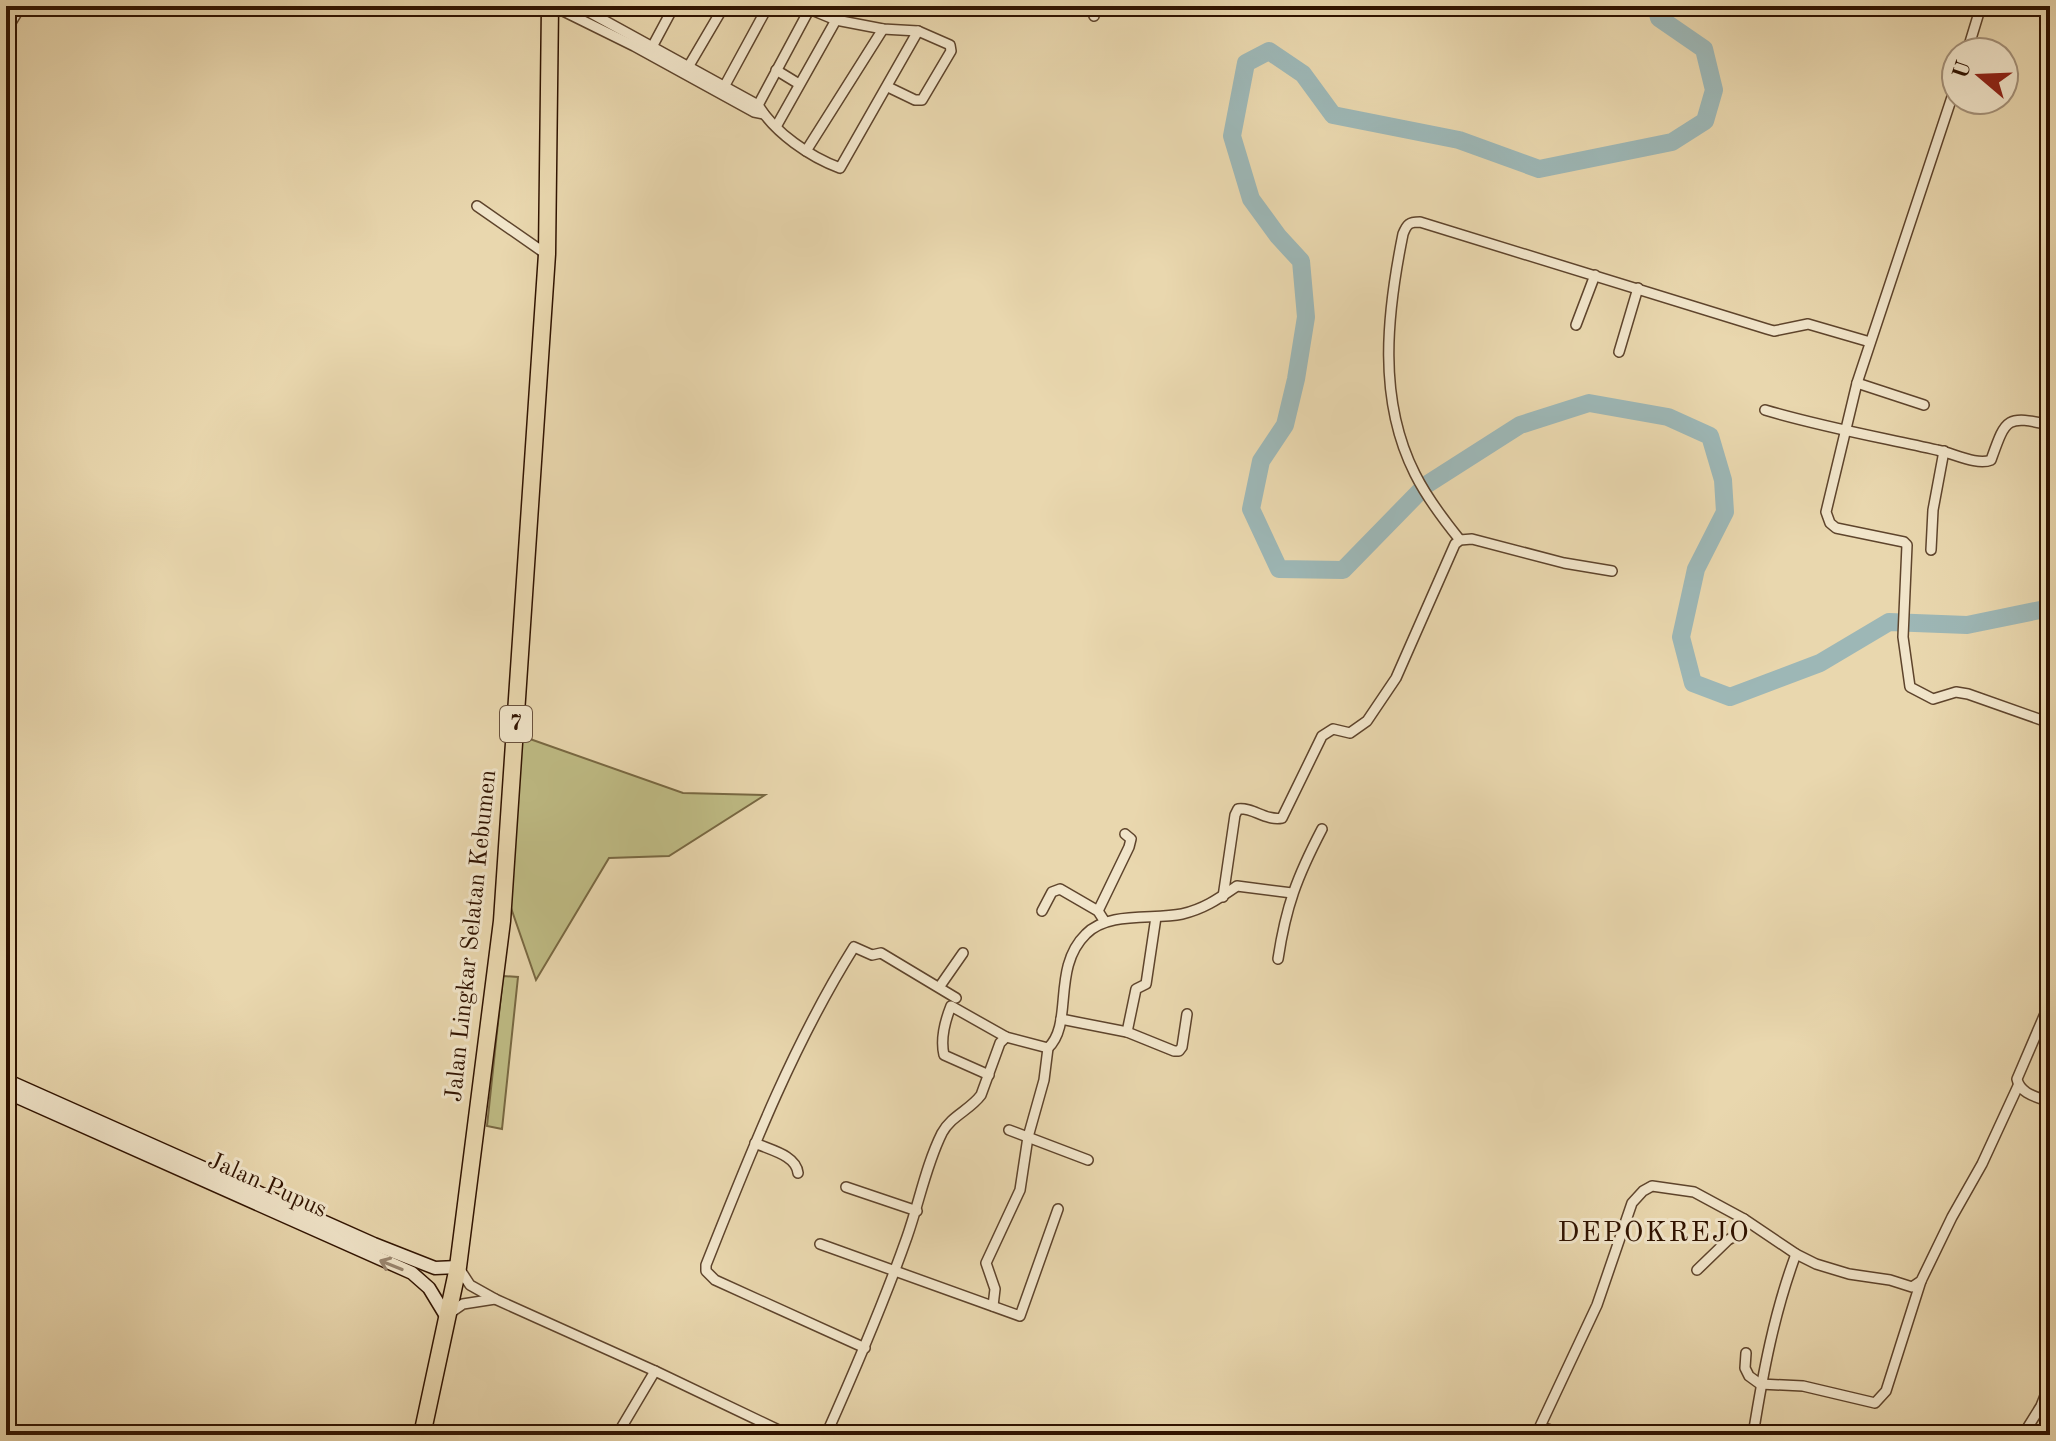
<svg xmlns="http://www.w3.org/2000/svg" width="2056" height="1441" font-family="'Old Standard TT',serif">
	<rect width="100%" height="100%" fill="#e9d7ae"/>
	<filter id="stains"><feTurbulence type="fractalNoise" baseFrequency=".0025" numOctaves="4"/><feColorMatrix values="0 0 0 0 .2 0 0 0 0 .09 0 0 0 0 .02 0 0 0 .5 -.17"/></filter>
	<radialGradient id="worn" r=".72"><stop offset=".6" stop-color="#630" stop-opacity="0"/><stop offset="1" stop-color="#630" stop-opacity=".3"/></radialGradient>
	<!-- green -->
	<g fill="#bfbc85" stroke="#786842" stroke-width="2">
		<polygon points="513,733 683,793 765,795 669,856 609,858 536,980 501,879"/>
		<polygon points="503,976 518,977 502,1129 487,1126"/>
	</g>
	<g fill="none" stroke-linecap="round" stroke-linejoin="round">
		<!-- river -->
		<polyline stroke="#9db7b6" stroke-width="18" points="1656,6 1659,18 1704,49 1714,90 1705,121 1672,142 1539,169 1459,140 1333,115 1303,74 1269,51 1246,63 1232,136 1251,199 1278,236 1301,261 1306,317 1296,379 1285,425 1261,461 1251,509 1279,569 1343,570 1426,485 1520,425 1589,403 1668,417 1710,436 1723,480 1725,512 1696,569 1681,637 1693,683 1730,697 1820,663 1889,622 1967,625 2045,609 2050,601"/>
		<defs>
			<g id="street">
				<polyline points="553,6 634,46 754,112 764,114"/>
				<path d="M578,6L758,105C775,133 810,157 840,168L918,31"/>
				<polyline points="802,6 836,20 883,29 918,31 950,45 951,51 922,100 915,100 888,87"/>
				<polyline points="1094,16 1096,6"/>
				<polyline points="6,31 21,6"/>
				<polyline points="651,49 674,6"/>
				<polyline points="1967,52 1981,6"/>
				<polyline points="687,69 724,6"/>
				<polyline points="776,70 799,84"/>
				<polyline points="1956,85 1857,383 1826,512 1830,523 1836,528 1904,542 1907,545 1903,637 1910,687 1933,699 1956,692 1968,694 2050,723"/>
				<polyline points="724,87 768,6"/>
				<polyline points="756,109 809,10"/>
				<polyline points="777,125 836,20"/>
				<polyline points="806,151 883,29"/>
				<polyline points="477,206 546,254"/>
				<polyline points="1576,325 1595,275"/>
				<polyline points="1619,352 1638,288"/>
				<polyline points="1857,383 1924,405"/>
				<path d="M1765,410C1822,427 1879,437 1937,450C1953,453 1977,466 1991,460C2006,418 2006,415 2050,425"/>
				<path d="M1460,540C1443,519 1427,498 1415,474C1377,399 1387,313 1403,234C1407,224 1409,222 1420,222L1767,329L1774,331L1808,324L1870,342"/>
				<polyline points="1931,550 1933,510 1944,451"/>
				<path d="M1223,897L1235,815L1238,809C1253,807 1265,821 1282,818L1322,736L1333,729L1350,733L1367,721L1396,678L1455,544L1460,540L1472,539L1564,563L1612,571"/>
				<polyline points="1042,911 1052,892 1060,889 1098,911 1105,922"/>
				<polyline points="1098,911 1129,847 1131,839 1125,834"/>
				<path d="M1278,959C1286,906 1297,877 1322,829"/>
				<polyline points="940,986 963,953"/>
				<path d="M2050,1002L2017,1079C2020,1094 2037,1097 2050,1102"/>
				<polyline points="1061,1019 1127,1032 1174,1051 1179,1051 1182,1047 1187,1014"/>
				<polyline points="1127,1032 1136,989 1146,984 1156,917"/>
				<path d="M989,1075L944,1055C940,1038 945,1021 951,1006L1006,1037L1048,1048C1074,1024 1051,968 1086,934C1108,911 1153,920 1182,914C1204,909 1218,899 1237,886L1292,893"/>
				<polyline points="1009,1130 1088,1160"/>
				<path d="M755,1143C770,1150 796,1155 798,1173"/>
				<polyline points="846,1187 917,1211"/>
				<polyline points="820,1244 1020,1316 1058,1209"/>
				<polyline points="459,1268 470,1285 495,1299 655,1371 789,1435"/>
				<polyline points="1697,1270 1728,1240 1738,1234 1744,1219"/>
				<polyline points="993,1306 995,1289 986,1263 1020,1190 1028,1137 1044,1080 1048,1048"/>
				<polyline points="450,1313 463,1304 495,1299"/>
				<path d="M865,1348L715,1280L706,1271V1265C749,1157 792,1046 854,947L872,955L881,953L956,998"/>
				<polyline points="1746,1353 1745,1368 1749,1376 1760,1384 1803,1386 1875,1403 1886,1391 1921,1281"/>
				<polyline points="1537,1434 1548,1429 1564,1435"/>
				<polyline points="617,1435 655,1371"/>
				<path d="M826,1435C855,1370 883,1305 907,1237C919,1203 926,1165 942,1133C951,1116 970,1110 981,1095L1000,1043L1006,1037"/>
				<polyline points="1536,1435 1597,1305 1632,1203 1643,1191 1652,1186 1694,1192 1744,1219 1796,1254 1816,1264 1849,1274 1890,1280 1912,1287 1921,1281 1952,1217 1982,1164 2018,1086"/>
				<path d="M1753,1435C1763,1373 1774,1313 1796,1254"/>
				<polyline points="2023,1435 2041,1406 2050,1383"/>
			</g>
			<g id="secondary">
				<polyline points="6,1080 374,1244 435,1268 458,1267"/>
				<polyline points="6,1092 412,1273 429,1288 446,1316"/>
			</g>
			<polyline id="highway" points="422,1435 458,1267 502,921 547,254 550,6"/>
		</defs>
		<!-- street casing -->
		<use href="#street" stroke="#5e442c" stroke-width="12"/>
		<!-- secondary casing -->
		<use href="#secondary" stroke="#301300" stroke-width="15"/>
		<!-- highway casing -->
		<use href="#highway" stroke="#301300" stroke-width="19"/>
		<!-- street -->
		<use href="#street" stroke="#f1e5ca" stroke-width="9"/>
		<!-- secondary -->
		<use href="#secondary" stroke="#f1e5ca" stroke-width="12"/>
		<!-- highway -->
		<use href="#highway" stroke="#e9d7ae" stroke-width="16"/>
	</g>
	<!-- one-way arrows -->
	<defs><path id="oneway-shaft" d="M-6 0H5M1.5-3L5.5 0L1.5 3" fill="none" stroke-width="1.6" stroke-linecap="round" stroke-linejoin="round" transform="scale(2)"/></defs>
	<use stroke="#9a866f" href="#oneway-shaft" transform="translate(391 1265) rotate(-158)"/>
	<g text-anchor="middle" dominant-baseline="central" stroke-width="6" stroke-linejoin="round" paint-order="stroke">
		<!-- shield labels -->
		<rect fill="#f1e5ca" stroke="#6a523d" stroke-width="2" x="500" y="706" width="32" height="36" rx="6"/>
		<g font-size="22" font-weight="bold" fill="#301300">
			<text x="516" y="724">7</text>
		</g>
		<!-- street labels -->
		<g font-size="24" fill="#301300" stroke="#f1e5ca">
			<text transform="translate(472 936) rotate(-84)">Jalan Lingkar Selatan Kebumen</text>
			<text transform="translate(267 1186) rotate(24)">Jalan Pupus</text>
		</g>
		<!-- quarter labels -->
		<g font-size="28" letter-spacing="2" fill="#301300" stroke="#f1e5ca">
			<text x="1654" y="1234">DEPOKREJO</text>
		</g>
	</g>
	<!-- margin -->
	<rect width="2056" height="1441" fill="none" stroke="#e9d7ae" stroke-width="32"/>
	<rect x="8" y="8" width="2040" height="1425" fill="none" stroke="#301300" stroke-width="4"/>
	<rect x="16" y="16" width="2024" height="1409" fill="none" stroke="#301300" stroke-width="2"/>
	<!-- north arrow -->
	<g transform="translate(1980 76) rotate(289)"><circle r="38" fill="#f1e5ca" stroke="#a49179" stroke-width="2"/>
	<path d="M0-6L14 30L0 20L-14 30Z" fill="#8f2418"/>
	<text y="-12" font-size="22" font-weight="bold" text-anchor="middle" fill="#301300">U</text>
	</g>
	<rect width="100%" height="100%" filter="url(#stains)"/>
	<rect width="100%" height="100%" fill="url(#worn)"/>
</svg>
